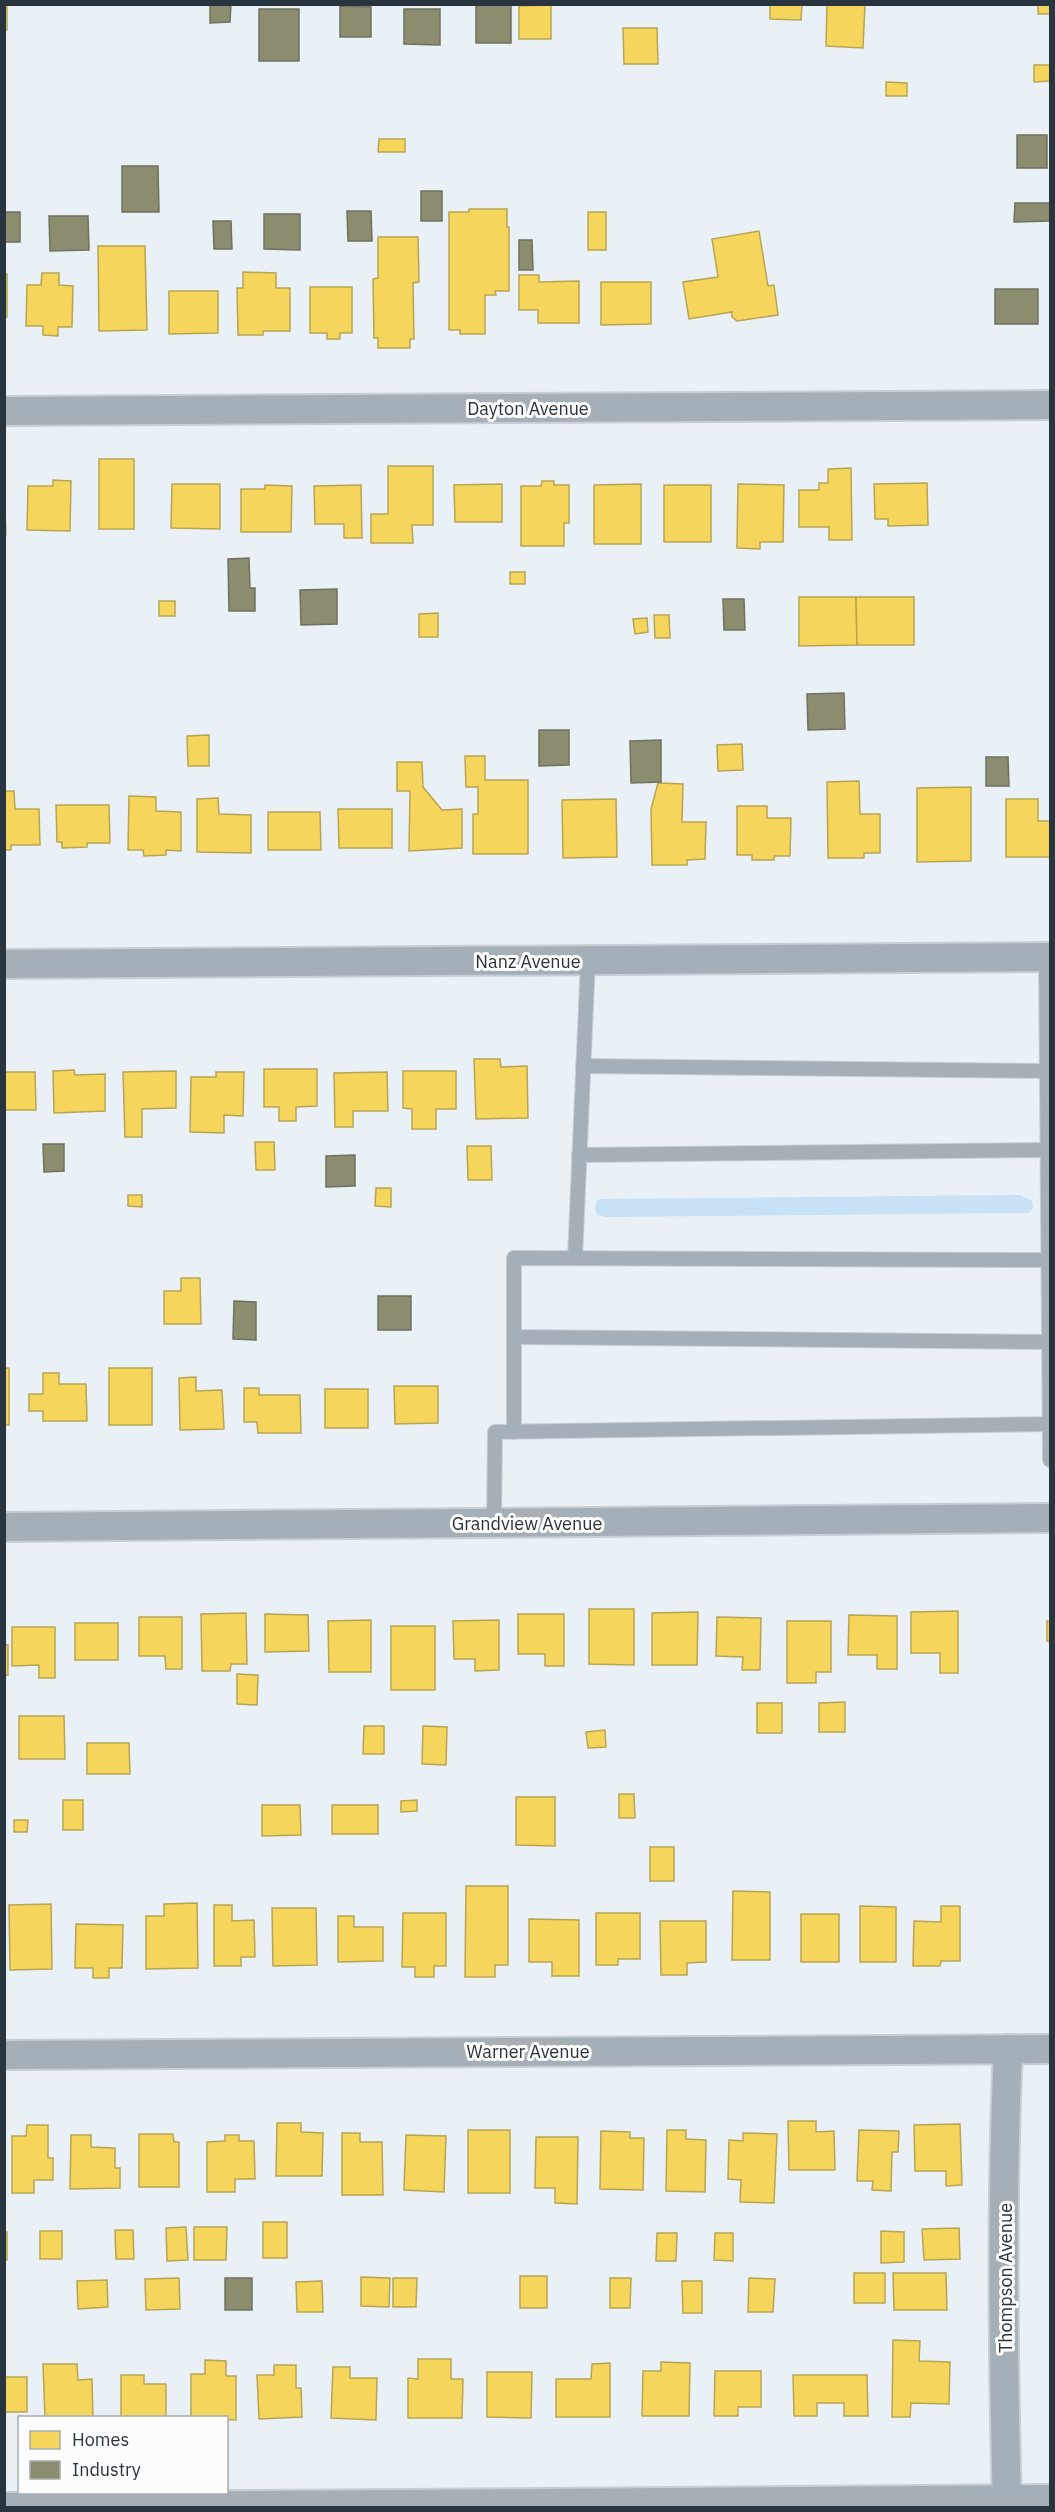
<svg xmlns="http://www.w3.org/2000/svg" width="1055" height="2512" font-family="'IBM Plex Sans',sans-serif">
	<rect width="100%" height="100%" fill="#e9f0f6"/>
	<!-- green -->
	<polygon fill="#c7e1f6" points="1020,1195 1032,1201 1033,1208 1028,1213 606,1217 597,1215 595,1209 597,1200 601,1199"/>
	<!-- homes -->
	<g fill="#f6d55c" stroke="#b8a553" stroke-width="1.5">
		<rect x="4" y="4" width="3" height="26"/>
		<polygon points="770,4 802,4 801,20 770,19"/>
		<polygon points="827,4 865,4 863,48 826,46"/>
		<rect x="1038" y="4" width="12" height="10"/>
		<polygon points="551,5 551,39 519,39 519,6"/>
		<polygon points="623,28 657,28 658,64 624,64"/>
		<polygon points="1034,65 1050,65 1050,81 1034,82"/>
		<polygon points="886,82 907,83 907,96 886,96"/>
		<polygon points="379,139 405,139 405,152 378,152"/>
		<polygon points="469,209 507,209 507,227 509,227 509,291 495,291 496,295 485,295 485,334 460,334 460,330 449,330 449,212 469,212"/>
		<rect x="588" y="212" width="18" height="38"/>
		<polygon points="759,231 768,286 774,285 778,315 737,321 732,317 732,312 689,319 683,282 718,277 712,239"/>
		<polygon points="378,237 418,237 419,282 413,283 414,339 410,339 410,348 378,348 378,338 374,338 373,279 378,278"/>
		<polygon points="98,246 145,246 147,330 99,331"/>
		<polygon points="243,272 276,273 276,288 290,288 290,331 263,331 263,335 238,335 237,288 243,288"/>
		<polygon points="42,273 59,273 59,285 73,286 72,327 58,327 58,336 43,335 43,326 26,326 27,285 41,285"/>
		<polygon points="7,274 7,317 5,317 4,275"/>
		<polygon points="519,275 539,275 539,282 579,281 579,323 538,323 538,310 519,310"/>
		<polygon points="601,282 651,282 651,324 601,325"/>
		<polygon points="310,287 352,287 352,333 340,333 340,339 327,339 327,333 310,333"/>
		<polygon points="169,291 218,291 218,333 169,334"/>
		<rect x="99" y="459" width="35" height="70"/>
		<polygon points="388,466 433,466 433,525 412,525 413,543 371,543 371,514 388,514"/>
		<polygon points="851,468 852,540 829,540 829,527 799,527 799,490 819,490 819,483 828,483 828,469"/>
		<polygon points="53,480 71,481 70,531 27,530 28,486 53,486"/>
		<polygon points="542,481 554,481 554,485 569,485 569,523 564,523 564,546 521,546 521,486 541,486"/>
		<polygon points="4,483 6,535 4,535"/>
		<polygon points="927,483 928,525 888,526 888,519 875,519 874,484"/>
		<polygon points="172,484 220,484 220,529 171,528"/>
		<polygon points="502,484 502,522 455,522 454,485"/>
		<polygon points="641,484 641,544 594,544 594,485"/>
		<polygon points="738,484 784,485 783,542 760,542 760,549 737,548"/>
		<polygon points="265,485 292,486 291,532 241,532 241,489 265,489"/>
		<polygon points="361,485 362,538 344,538 344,524 315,524 314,486"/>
		<rect x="664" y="485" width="47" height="57"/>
		<rect x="510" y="572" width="15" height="12"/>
		<polygon points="799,597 856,597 857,645 799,646"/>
		<polygon points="856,597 914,597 914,645 857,645"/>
		<rect x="159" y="601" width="16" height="15"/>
		<polygon points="438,613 438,637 419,637 419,614"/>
		<polygon points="654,615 669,615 670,638 655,638"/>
		<polygon points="647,618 648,632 635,634 633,619"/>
		<polygon points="209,735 209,766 188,766 187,736"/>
		<polygon points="742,744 743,770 718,771 717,745"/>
		<polygon points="465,756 485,756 485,780 528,780 528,854 473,854 473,814 478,814 478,787 466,787"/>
		<polygon points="397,762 422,762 423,787 442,810 462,809 462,848 409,851 410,791 397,791"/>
		<polygon points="859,781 860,814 880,814 880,853 864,853 864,858 828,858 827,782"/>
		<polygon points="658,783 683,784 682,822 706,822 705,859 687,860 687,865 652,865 651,809"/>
		<polygon points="971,787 971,861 917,862 917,788"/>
		<polygon points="4,791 14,791 15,809 39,809 40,845 11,845 11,850 4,850"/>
		<polygon points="129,796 156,797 156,811 181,812 181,851 166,850 166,855 144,856 143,850 128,850"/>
		<polygon points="218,798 219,814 251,815 251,853 197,852 197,799"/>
		<polygon points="616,799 617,857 563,858 562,800"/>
		<polygon points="1006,799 1038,799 1038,821 1050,821 1050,857 1006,857"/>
		<polygon points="56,805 109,805 110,843 87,843 87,847 62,848 62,842 57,842"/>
		<polygon points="737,806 767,806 767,818 791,818 790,856 774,856 774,860 752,860 752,855 737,855"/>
		<polygon points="338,809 392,809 392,848 339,848"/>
		<polygon points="268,812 320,812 321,850 268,850"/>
		<polygon points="474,1059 500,1059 501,1067 527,1066 528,1118 476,1119"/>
		<polygon points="264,1069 317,1069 317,1106 296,1107 296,1121 279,1121 279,1107 264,1107"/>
		<polygon points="74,1070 75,1075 105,1074 105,1111 54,1113 53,1071"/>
		<polygon points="176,1071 176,1108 142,1109 142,1137 125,1137 123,1072"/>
		<polygon points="403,1071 456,1071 456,1109 436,1109 436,1129 412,1129 412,1109 403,1108"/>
		<polygon points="4,1072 35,1072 36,1110 4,1110"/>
		<polygon points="216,1072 244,1072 243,1116 224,1115 224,1133 190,1132 191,1077 216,1077"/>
		<polygon points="387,1072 388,1111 353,1111 353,1127 335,1127 334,1073"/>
		<polygon points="255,1142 274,1142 275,1170 256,1170"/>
		<polygon points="467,1146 491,1146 492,1180 468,1180"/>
		<polygon points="376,1188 391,1188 391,1207 375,1206"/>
		<polygon points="128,1195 142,1195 142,1207 128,1206"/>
		<polygon points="181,1278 200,1278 201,1324 164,1324 164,1291 181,1291"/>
		<rect x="4" y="1368" width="5" height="57"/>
		<rect x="109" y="1368" width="43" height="57"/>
		<polygon points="43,1373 59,1373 59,1384 86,1384 87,1421 43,1421 43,1411 29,1411 29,1394 43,1394"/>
		<polygon points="196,1377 196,1391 222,1390 224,1429 180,1430 179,1378"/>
		<polygon points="394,1386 438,1386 438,1423 395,1424"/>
		<polygon points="244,1388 259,1388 259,1395 300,1395 301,1433 258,1433 257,1422 244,1422"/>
		<rect x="325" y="1389" width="43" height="39"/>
		<polygon points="589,1609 634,1609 634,1665 589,1664"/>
		<polygon points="958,1611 958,1673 940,1673 940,1653 911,1653 911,1612"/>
		<polygon points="698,1612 697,1665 652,1665 652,1613"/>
		<polygon points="246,1613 247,1664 231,1664 230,1671 202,1671 201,1614"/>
		<polygon points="265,1614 308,1615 309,1651 265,1652"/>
		<polygon points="518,1614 564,1614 564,1666 545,1666 545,1654 518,1654"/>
		<polygon points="849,1615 897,1616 897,1669 877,1669 877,1655 848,1655"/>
		<polygon points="139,1617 182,1617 182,1669 166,1669 165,1656 139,1656"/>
		<polygon points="717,1617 761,1618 760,1670 742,1670 743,1657 716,1656"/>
		<polygon points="371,1620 371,1672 329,1672 328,1621"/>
		<polygon points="499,1620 499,1670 475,1671 475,1659 454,1659 453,1621"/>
		<polygon points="787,1621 831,1621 831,1672 816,1672 816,1683 787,1683"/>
		<polygon points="1047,1621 1050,1622 1050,1641 1047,1641"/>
		<rect x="75" y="1623" width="43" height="37"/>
		<rect x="391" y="1626" width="44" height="64"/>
		<polygon points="12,1627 55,1627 55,1678 39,1678 39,1665 12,1666"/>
		<rect x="4" y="1645" width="4" height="30"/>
		<polygon points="237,1674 258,1675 257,1705 237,1704"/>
		<polygon points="845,1702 845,1732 819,1732 819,1703"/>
		<rect x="757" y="1703" width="25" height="30"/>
		<polygon points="19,1716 64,1716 65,1759 19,1759"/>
		<polygon points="364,1726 384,1726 384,1754 363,1754"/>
		<polygon points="423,1726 447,1727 446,1765 422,1764"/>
		<polygon points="605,1730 606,1747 588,1748 586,1732"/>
		<polygon points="87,1743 129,1743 130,1774 87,1774"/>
		<polygon points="619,1794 634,1794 635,1818 619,1818"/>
		<polygon points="516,1797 555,1797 555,1846 516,1845"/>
		<rect x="63" y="1800" width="20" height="30"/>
		<polygon points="417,1800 417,1811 401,1812 401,1801"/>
		<polygon points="262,1805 300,1805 301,1835 262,1836"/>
		<rect x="332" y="1805" width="46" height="29"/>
		<polygon points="14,1820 28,1820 27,1832 14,1832"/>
		<rect x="650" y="1847" width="24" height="34"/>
		<polygon points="466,1886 508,1886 508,1965 495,1965 495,1977 465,1977"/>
		<polygon points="733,1891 770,1892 770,1960 732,1960"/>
		<polygon points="197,1903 198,1968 146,1969 146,1916 164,1916 164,1904"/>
		<polygon points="51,1904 52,1969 10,1970 9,1905"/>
		<polygon points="214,1905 232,1905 232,1921 254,1920 255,1957 241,1957 241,1966 214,1966"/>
		<polygon points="860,1906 896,1907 896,1962 860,1962"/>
		<polygon points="941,1906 960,1906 960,1961 941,1961 940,1966 913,1966 914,1921 941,1922"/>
		<polygon points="272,1908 316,1908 317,1965 273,1966"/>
		<polygon points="403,1913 446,1913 446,1966 434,1966 434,1977 415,1977 415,1967 402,1967"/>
		<polygon points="596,1913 640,1913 640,1959 618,1959 618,1965 596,1965"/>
		<rect x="801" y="1914" width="38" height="48"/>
		<polygon points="338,1916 354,1916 354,1927 383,1927 383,1961 338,1962"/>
		<polygon points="529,1919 579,1920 579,1976 552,1976 552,1962 529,1962"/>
		<polygon points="660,1921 706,1921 706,1962 687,1963 687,1975 661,1975"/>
		<polygon points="76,1924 123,1925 122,1968 109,1968 109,1978 93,1978 93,1968 75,1968"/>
		<polygon points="788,2121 816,2121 816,2132 834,2131 835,2170 789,2170"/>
		<polygon points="277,2123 301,2123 301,2132 323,2133 322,2176 276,2176"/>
		<polygon points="960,2124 962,2185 946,2186 946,2171 915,2171 914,2125"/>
		<polygon points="27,2125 48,2125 48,2158 53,2158 53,2180 34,2180 34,2193 12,2193 12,2136 26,2136"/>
		<rect x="468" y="2130" width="42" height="63"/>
		<polygon points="667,2130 686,2130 686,2139 706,2140 705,2192 666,2191"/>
		<polygon points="859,2130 899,2131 898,2152 892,2152 891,2191 872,2190 873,2181 857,2181"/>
		<polygon points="601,2131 630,2132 630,2138 644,2138 643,2190 600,2189"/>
		<polygon points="342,2133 360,2133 360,2142 382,2142 383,2195 342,2195"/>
		<polygon points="743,2133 777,2134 774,2203 740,2202 741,2180 728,2179 729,2140 743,2141"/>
		<polygon points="139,2134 173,2134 174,2142 179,2142 179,2187 139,2187"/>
		<polygon points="71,2135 91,2135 91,2147 115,2148 115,2168 120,2168 120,2188 70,2189"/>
		<polygon points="225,2135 239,2135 239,2141 254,2141 255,2179 235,2179 235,2192 207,2192 207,2142 225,2141"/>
		<polygon points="406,2135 446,2136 444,2192 404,2190"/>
		<polygon points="536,2137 578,2137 577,2204 555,2203 555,2188 535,2188"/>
		<rect x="263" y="2222" width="24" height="36"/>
		<polygon points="186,2227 188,2260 167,2261 166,2228"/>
		<polygon points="194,2227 227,2227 226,2260 194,2260"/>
		<polygon points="959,2228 960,2259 924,2260 922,2229"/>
		<polygon points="115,2230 133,2230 134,2259 116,2259"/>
		<rect x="40" y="2231" width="22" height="28"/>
		<polygon points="881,2231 904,2232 904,2262 881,2263"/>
		<rect x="4" y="2232" width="3" height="28"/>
		<polygon points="657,2233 677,2233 676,2261 656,2261"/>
		<polygon points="715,2233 733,2233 733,2261 714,2260"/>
		<rect x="854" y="2273" width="31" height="30"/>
		<polygon points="893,2273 946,2273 947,2310 894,2310"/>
		<rect x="520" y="2276" width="27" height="32"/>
		<polygon points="361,2277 390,2278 389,2307 361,2306"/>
		<polygon points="179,2278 180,2309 146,2310 145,2279"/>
		<polygon points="393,2278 417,2278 416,2307 393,2307"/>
		<polygon points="610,2278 631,2278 630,2308 610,2308"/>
		<polygon points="749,2278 775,2279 773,2312 748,2312"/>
		<polygon points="107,2280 108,2307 78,2309 77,2281"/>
		<polygon points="322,2281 323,2312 297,2312 296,2282"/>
		<polygon points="682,2281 702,2281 702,2313 683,2313"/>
		<polygon points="893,2340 920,2341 919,2361 950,2362 949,2404 911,2403 910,2417 892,2417"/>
		<polygon points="418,2359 451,2359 451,2379 463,2379 462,2418 408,2418 408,2378 418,2379"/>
		<polygon points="205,2360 226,2361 226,2376 236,2376 236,2420 191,2418 191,2374 205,2374"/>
		<polygon points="661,2362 690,2363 689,2416 642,2416 643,2371 661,2371"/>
		<polygon points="610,2363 610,2417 556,2417 556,2379 591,2379 592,2364"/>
		<polygon points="43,2364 77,2364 78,2380 92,2379 93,2418 45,2418"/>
		<polygon points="274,2365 296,2365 296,2388 301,2388 302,2417 259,2419 257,2375 274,2375"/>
		<polygon points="333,2367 350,2367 350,2378 377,2378 376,2420 331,2418"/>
		<polygon points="715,2371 761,2371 761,2407 738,2407 738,2416 714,2416"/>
		<polygon points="487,2372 532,2372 531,2418 487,2417"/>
		<polygon points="121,2375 144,2375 144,2384 166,2384 166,2418 121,2418"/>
		<polygon points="793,2375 867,2375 868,2416 844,2416 844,2403 817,2403 817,2416 794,2416"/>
		<rect x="4" y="2377" width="23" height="35"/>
	</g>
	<!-- industry -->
	<g fill="#8c8c6e" stroke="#6e7260" stroke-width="1.5">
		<polygon points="210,4 231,4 230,22 210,23"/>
		<polygon points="511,4 511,43 476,43 476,5"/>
		<polygon points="340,6 371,7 371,37 340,37"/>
		<rect x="259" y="9" width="40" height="52"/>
		<polygon points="404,9 440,9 440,45 404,44"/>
		<rect x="1017" y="135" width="30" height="33"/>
		<polygon points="122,166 158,166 159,212 122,212"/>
		<rect x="421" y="191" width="21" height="30"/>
		<polygon points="1015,203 1050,203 1050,221 1014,222"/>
		<polygon points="347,211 371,211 372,241 348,241"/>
		<rect x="4" y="212" width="16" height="30"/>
		<polygon points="264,214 300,214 300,250 264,249"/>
		<polygon points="49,216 88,216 89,250 50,251"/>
		<polygon points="213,221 231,221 232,249 214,249"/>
		<polygon points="519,240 532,240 533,270 519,270"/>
		<rect x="995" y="289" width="43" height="35"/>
		<polygon points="249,558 250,588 255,588 255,611 229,611 228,559"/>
		<polygon points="337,589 337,624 301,625 300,590"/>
		<polygon points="723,599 744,599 745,630 724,630"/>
		<polygon points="844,693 845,729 808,730 807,694"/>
		<polygon points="539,730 569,730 569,765 539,766"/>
		<polygon points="661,740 661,782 631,783 630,741"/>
		<polygon points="986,757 1008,757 1009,786 986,786"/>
		<polygon points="43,1144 64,1144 64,1171 44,1172"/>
		<polygon points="355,1155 355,1186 326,1187 326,1156"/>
		<rect x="378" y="1296" width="33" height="34"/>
		<polygon points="234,1301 256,1302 256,1340 233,1339"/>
		<rect x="225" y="2278" width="27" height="32"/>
	</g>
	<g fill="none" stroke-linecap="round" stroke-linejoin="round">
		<defs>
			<g id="service">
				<polyline points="1046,957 1050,1460"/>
				<polyline points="583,1066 1050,1071"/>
				<polyline points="579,1155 1050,1150"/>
				<polyline points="575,1258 588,960"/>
				<polyline points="514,1337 1049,1342"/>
				<polyline points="514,1432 514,1258 1049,1260"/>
				<polyline points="494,1523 495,1432 1050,1424"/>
			</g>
			<g id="minor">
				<polyline points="4,411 1050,405"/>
				<polyline points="4,964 1050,957"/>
				<polyline points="4,1527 1050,1518"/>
				<polyline points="4,2055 1050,2049"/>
				<polyline points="4,2507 1050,2499"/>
				<path d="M1007,2508C1003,2355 1001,2201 1008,2049"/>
			</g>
		</defs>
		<!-- service casing -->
		<use href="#service" stroke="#c7ced4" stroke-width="16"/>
		<!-- minor casing -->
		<use href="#minor" stroke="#c7ced4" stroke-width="32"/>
		<!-- service -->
		<use href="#service" stroke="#a4afb8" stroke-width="14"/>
		<!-- minor -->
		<use href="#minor" stroke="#a4afb8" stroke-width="28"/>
	</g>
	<g text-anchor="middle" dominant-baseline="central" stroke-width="6" stroke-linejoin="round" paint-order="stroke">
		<!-- street labels -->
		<g font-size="18" fill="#28353f" stroke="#fcfcfc">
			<text x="528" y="408">Dayton Avenue</text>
			<text x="528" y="961">Nanz Avenue</text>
			<text x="527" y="1523">Grandview Avenue</text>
			<text x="528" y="2051">Warner Avenue</text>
			<text transform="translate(1005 2278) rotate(-90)">Thompson Avenue</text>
		</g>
	</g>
	<!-- border -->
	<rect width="1055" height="2512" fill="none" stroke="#28353f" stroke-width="12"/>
	<!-- legend -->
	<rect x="18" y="2416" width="210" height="78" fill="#fcfcfc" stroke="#a7acb0" stroke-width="1.5"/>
	<rect x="30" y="2431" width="30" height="18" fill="#f6d55c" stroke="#a7acb0" stroke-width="1.5"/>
	<text x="72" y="2446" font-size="18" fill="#28353f">Homes</text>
	<rect x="30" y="2461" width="30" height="18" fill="#8c8c6e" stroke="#a7acb0" stroke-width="1.5"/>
	<text x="72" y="2476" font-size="18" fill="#28353f">Industry</text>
</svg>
